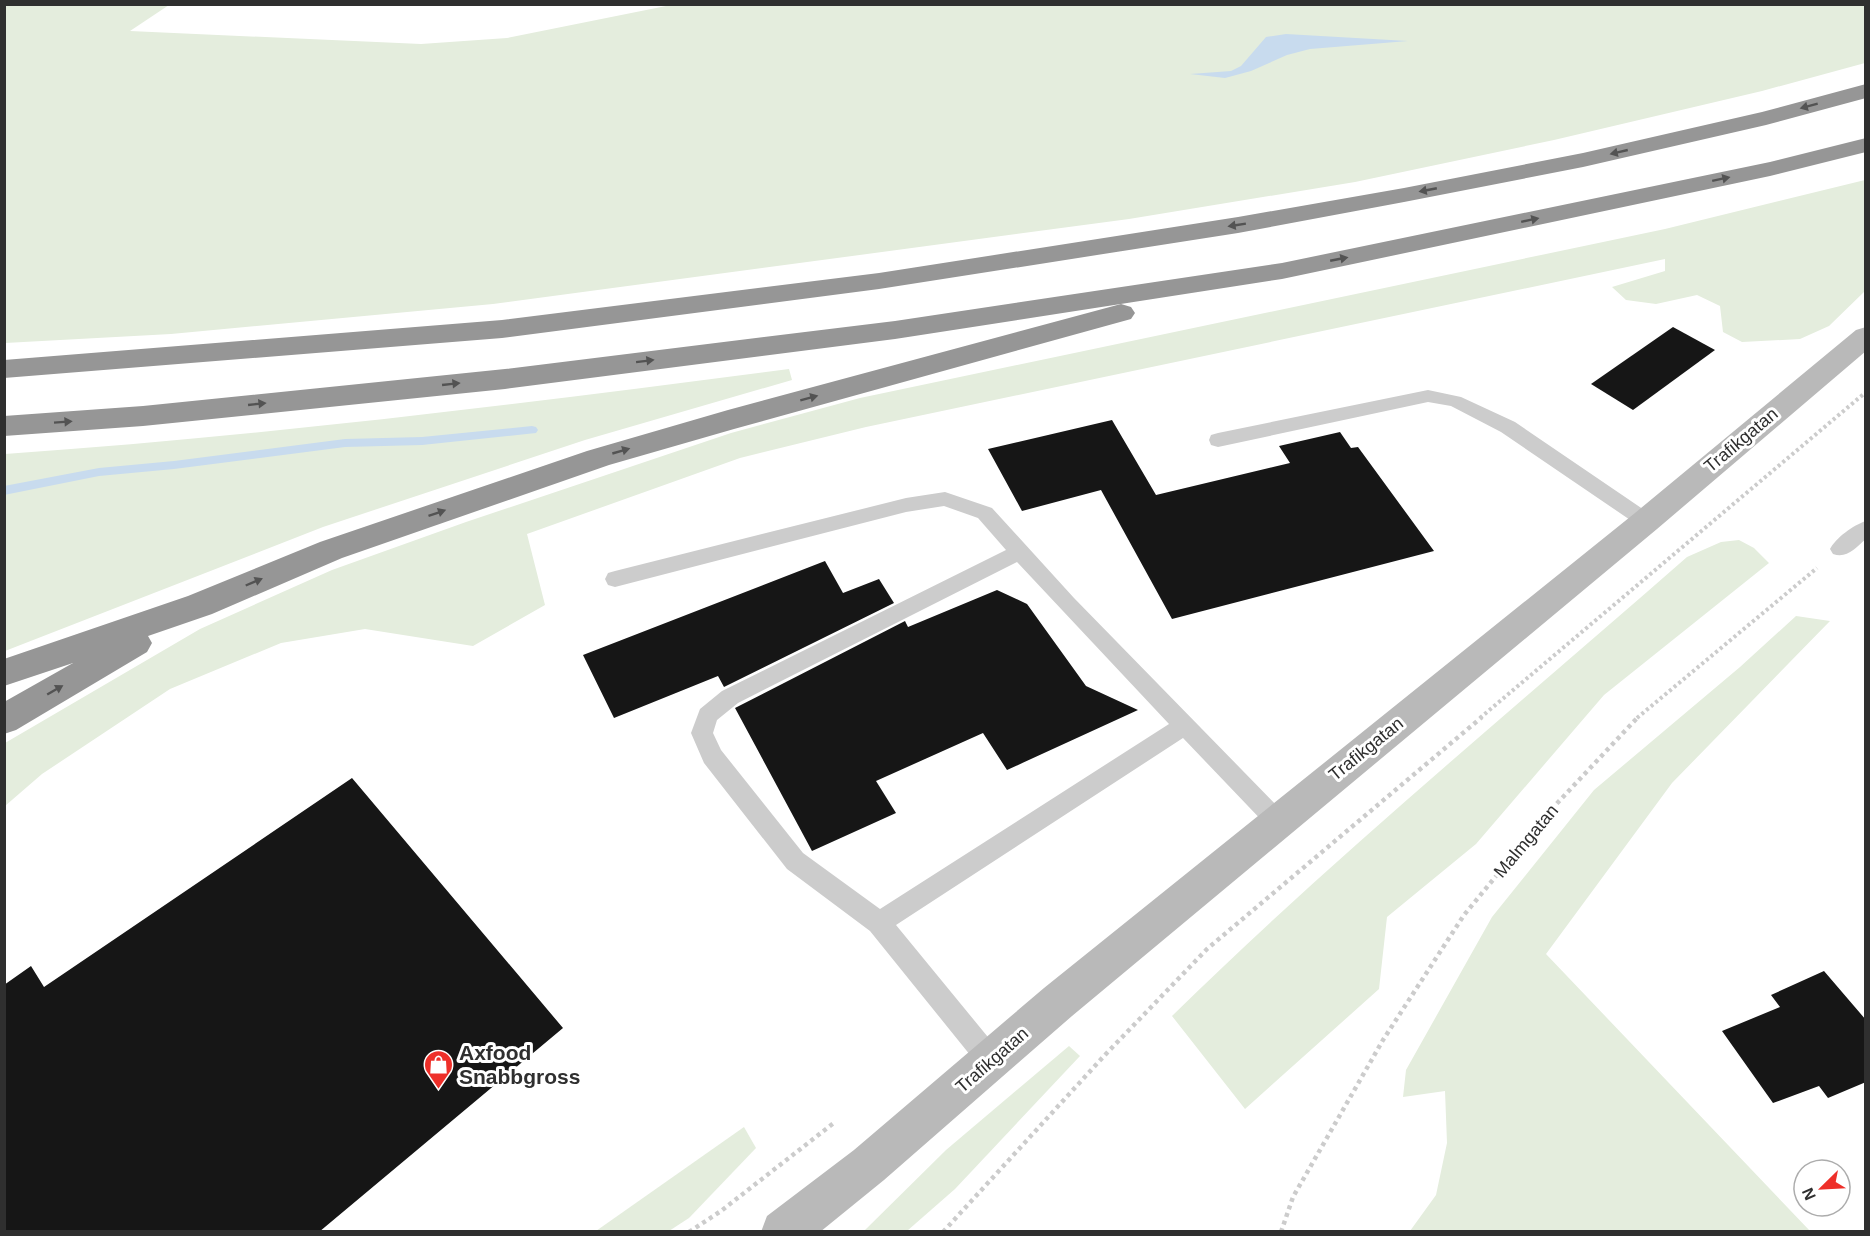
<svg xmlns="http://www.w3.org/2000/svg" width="1870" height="1236" font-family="Arial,sans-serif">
	<rect width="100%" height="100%" fill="#fff"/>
	<!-- green -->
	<g fill="#e4eddd">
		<polygon points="676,4 1865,5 1865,63 1762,91 1554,140 1355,182 1129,219 493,304 171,334 5,343 5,5 169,5 130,31 421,44 507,38"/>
		<polygon points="1865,180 1865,291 1829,326 1800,339 1742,342 1723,332 1720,306 1697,295 1656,304 1626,300 1612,287 1665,271 1665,259 866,427 740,458 527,534 545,605 473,646 365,629 281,643 170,689 42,774 5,806 5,743 200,629 332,570 466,522 731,433 860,398 1665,229"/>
		<path d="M789,369L792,380L585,440L323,527L5,651V454C267,436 528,403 789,369Z"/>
		<path d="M1739,540L1754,548L1769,563L1604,695L1476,844L1387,917L1379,989L1245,1109L1172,1016C1336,855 1514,709 1687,557L1721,542Z"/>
		<polygon points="1796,616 1830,621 1672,783 1546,954 1810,1231 1410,1231 1436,1195 1447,1143 1445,1091 1403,1097 1406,1070 1492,917 1594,790 1740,667"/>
		<polygon points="1069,1046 1080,1056 955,1189 907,1231 864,1231 946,1150"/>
		<polygon points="744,1127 756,1148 689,1218 669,1231 596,1231"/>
	</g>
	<!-- water -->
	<polygon fill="#c8dbee" points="1286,34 1408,41 1310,49 1287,55 1251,71 1225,78 1190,74 1231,71 1241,66 1266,37"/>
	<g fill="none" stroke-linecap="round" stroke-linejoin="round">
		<!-- stream -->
		<polygon fill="#c8dbee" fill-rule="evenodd" points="532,426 536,427 538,430 536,433 422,445 345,447 174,469 99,476 4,495 4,486 99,468 174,461 345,439 422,437"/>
	</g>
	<!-- building -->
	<g fill="#161616">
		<polygon points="1673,327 1715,350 1633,410 1591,384"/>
		<polygon points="1112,420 1156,495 1290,463 1279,446 1340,432 1351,448 1358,447 1434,551 1172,619 1101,490 1022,511 988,449"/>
		<polygon points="825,561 843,593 879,579 894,603 724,687 718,676 614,718 583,655"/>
		<polygon points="997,590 1027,604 1086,686 1138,710 1007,770 983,733 876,781 896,813 812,851 735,708 905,621 908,627"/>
		<polygon points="352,778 563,1028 319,1232 4,1232 4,985 31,966 44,987"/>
		<polygon points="1824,971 1866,1020 1866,1082 1828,1098 1819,1086 1773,1103 1722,1031 1780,1007 1771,995"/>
	</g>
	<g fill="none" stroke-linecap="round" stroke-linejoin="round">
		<!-- path-far1 -->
		<g stroke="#ccc" stroke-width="4" stroke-dasharray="3 3" stroke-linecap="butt">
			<polyline points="1480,718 1866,392"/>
			<polyline points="1637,718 1817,568"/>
		</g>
		<!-- path -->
		<g stroke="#ccc" stroke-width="4.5" stroke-dasharray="4 4" stroke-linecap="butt">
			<polyline points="689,1232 721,1211 835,1122"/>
			<polyline points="943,1232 1104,1056 1207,949 1482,717"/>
			<polyline points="1281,1232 1293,1197 1383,1040 1464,915 1548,813 1638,717"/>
		</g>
		<!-- lane -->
		<g fill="#ccc" fill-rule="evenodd">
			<polygon points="1428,390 1461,397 1515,422 1653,516 1656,521 1653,526 1646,528 1639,526 1501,432 1451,406 1428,402 1218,447 1211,445 1209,440 1211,435 1218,433"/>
			<path d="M945,492L992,508L1074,598L1285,814L1289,821L1285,828L1277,831L1269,828L1183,738L896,925L1001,1053L1005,1062L1001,1071L992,1075L983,1071L870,931L787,869L704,763L691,733L700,709L722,691L1006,550L978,518L944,506L906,512L615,587L608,585L605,579L608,573L615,571L906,498ZM1017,562L1169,724L880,909L803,853L721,750L713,733L717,720L738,703Z"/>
			<path d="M1866,521V539C1855,548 1847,559 1833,554L1830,549C1836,538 1853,525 1866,521Z"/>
		</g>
		<!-- secondary -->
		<polygon fill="#b9b9b9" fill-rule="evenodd" points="1866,327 1866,351 1657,529 1072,1016 884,1180 820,1232 761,1232 767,1216 854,1150 1044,988 1635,513 1856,330"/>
		<!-- highway -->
		<g fill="#969696" fill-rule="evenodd">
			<polygon points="1866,84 1866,98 1766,125 1583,167 1404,202 1238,233 879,289 502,338 4,378 4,360 502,320 879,273 1238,217 1404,188 1583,153 1762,112"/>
			<polygon points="1866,138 1866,152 1770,176 1282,279 895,339 505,389 143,426 4,436 4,416 143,406 505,369 895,321 1282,263 1770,162"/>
			<polygon points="1121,304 1131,307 1135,313 1131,319 734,429 609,465 342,558 212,614 148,636 152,643 147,652 16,730 4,734 4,702 73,663 4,686 4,659 188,596 320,542 587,451 728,410"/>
		</g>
	</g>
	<!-- one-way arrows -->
	<defs><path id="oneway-solid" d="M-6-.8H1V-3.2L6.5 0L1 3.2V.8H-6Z" transform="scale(1.5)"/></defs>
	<g fill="#535353">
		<use href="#oneway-solid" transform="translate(1809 106) rotate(165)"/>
		<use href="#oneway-solid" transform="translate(1619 152) rotate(167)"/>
		<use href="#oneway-solid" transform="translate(1721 179) rotate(-12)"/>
		<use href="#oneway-solid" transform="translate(1428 190) rotate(169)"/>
		<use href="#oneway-solid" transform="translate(1530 220) rotate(-12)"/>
		<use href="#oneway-solid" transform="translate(1237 225) rotate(171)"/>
		<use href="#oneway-solid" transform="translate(1339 259) rotate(-11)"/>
		<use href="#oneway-solid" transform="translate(645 361) rotate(-7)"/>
		<use href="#oneway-solid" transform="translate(451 384) rotate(-6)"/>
		<use href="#oneway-solid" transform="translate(809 398) rotate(-15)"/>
		<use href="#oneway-solid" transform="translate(257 404) rotate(-6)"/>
		<use href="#oneway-solid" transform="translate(63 422) rotate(-4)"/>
		<use href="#oneway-solid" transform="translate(621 451) rotate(-16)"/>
		<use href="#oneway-solid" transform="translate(437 513) rotate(-19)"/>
		<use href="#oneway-solid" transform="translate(254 582) rotate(-23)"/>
		<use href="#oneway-solid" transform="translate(55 690) rotate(-30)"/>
	</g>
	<!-- icons -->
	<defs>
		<symbol id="shop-pin" viewBox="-11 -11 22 30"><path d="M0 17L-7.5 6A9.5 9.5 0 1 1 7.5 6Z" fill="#ee2f29" stroke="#fff"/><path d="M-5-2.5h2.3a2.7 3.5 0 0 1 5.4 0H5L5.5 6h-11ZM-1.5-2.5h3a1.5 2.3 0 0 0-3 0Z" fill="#fff"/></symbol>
	</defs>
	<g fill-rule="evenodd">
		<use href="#shop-pin" x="422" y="1048" width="33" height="45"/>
	</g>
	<g text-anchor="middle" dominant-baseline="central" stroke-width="6" stroke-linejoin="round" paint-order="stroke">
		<!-- street labels -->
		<g font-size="18" fill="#2f2f2f" stroke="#fff">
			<text transform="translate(1741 440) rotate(-40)">Trafikgatan</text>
			<text transform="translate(1366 749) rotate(-39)">Trafikgatan</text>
			<text transform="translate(1526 841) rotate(-50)">Malmgatan</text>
			<text transform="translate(992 1060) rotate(-41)">Trafikgatan</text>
		</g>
		<!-- near-poi labels -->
		<g font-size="21" font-weight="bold" fill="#2f2f2f" stroke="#fff" text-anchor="start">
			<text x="459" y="1052">Axfood<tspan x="459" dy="24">Snabbgross</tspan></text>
		</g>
	</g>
	<!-- border -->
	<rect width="1870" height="1236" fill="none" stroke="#2f2f2f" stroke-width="12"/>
	<!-- north arrow -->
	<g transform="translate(1822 1188) rotate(246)"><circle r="28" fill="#ffffff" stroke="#acacac" stroke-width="1.5"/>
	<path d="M0-4.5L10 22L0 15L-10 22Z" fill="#ee2f29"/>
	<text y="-9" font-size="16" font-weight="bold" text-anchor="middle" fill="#2f2f2f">N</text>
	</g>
</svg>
